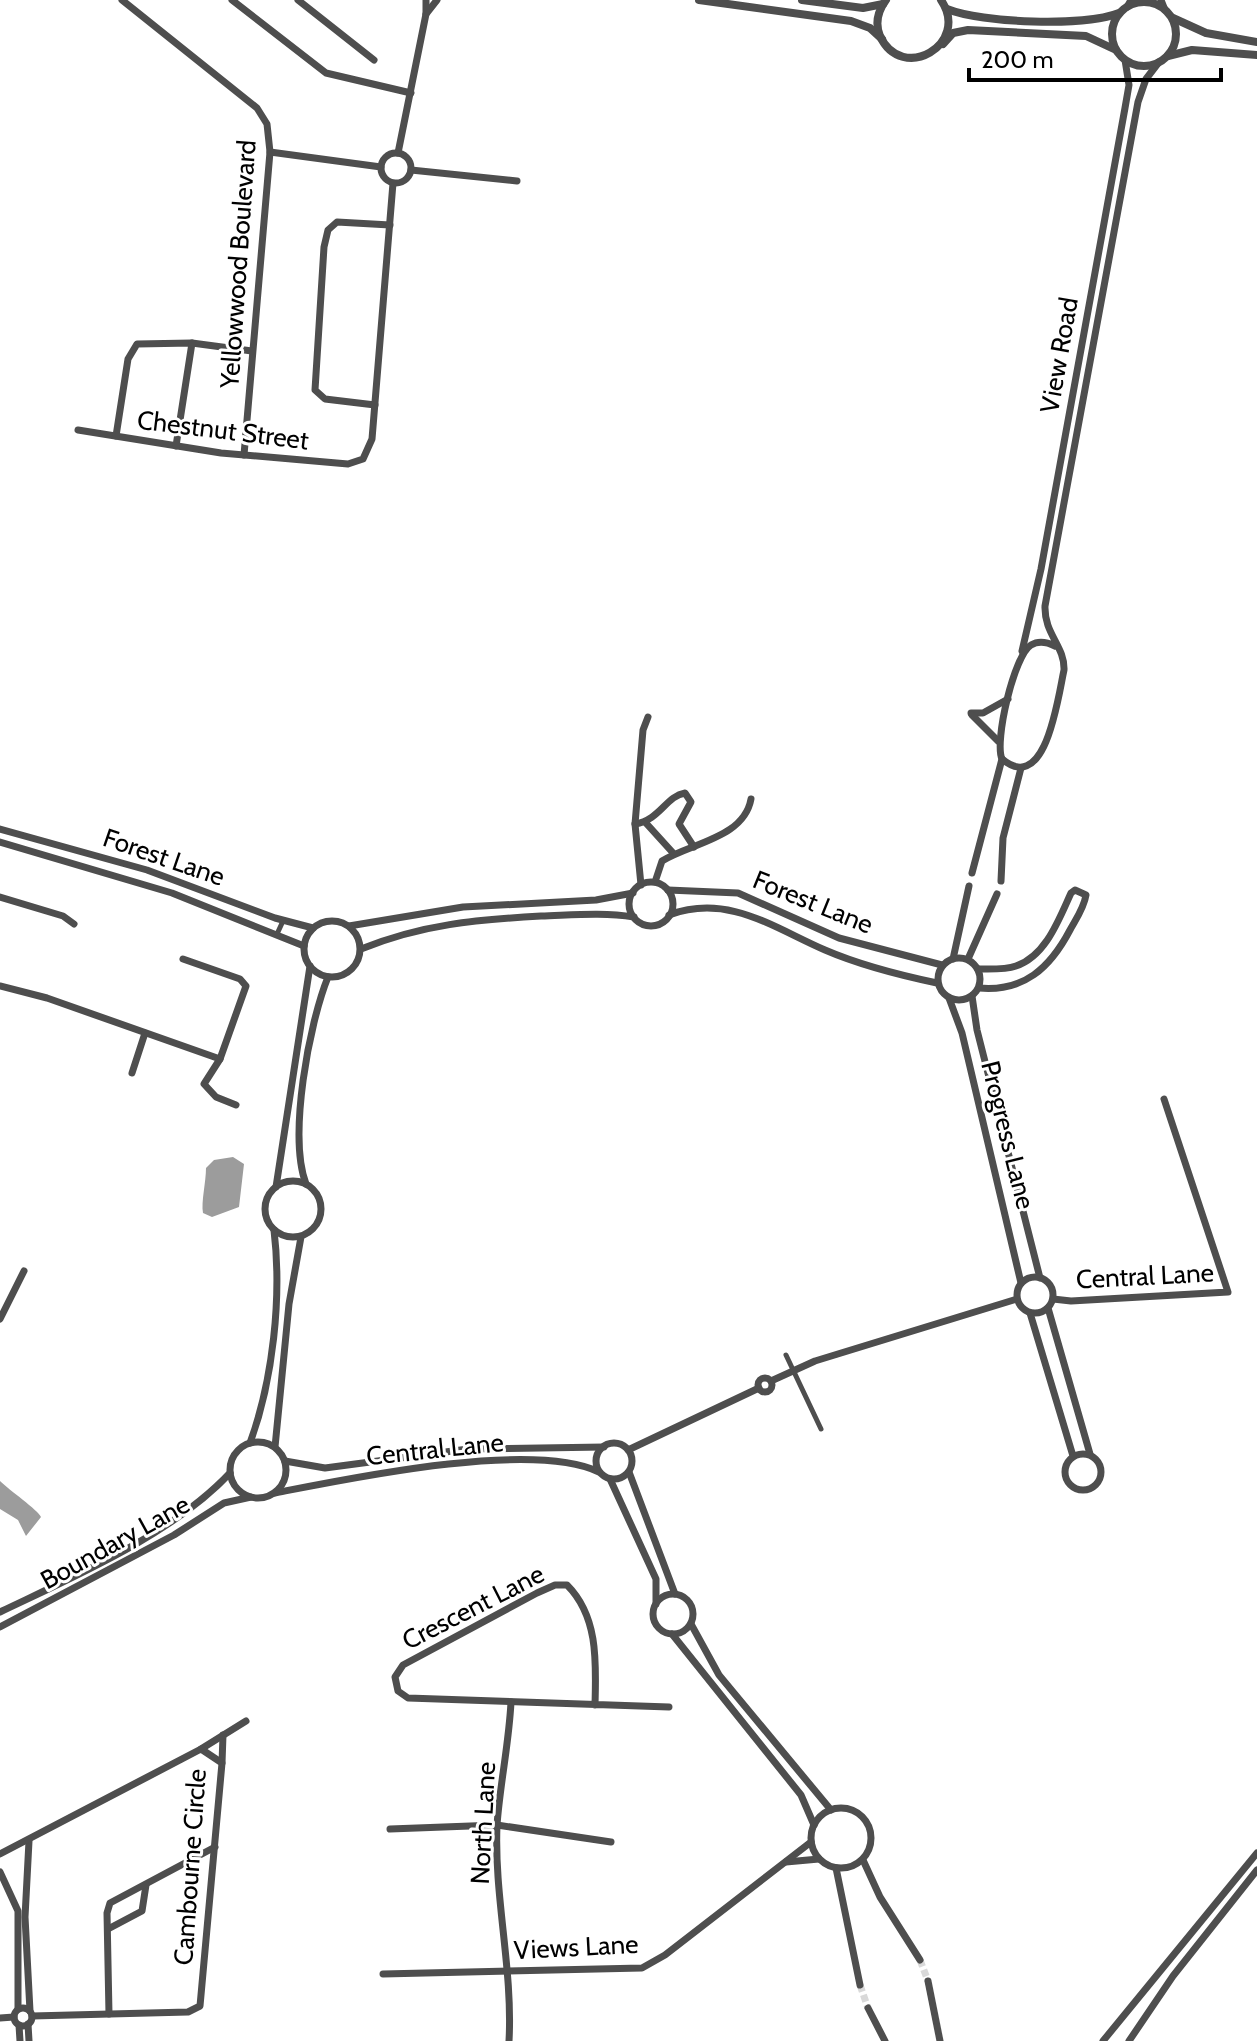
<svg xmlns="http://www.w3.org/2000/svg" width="1257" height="2041" font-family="Cabin,sans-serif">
	<rect width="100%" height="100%" fill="#fff"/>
	<!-- water -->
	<g fill="#9c9c9c">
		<path d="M233,1157L244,1164L239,1207L212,1217L203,1213C201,1202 206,1182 206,1168L214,1160Z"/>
		<path d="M0,1481C9,1490 38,1510 41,1517L26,1536L18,1520L0,1509Z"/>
	</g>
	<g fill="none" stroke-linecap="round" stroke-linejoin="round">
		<!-- minor-tunnel -->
		<g stroke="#d9d9d9" stroke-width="7" stroke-dasharray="7 3.5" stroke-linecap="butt">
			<polyline points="920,1960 928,1981"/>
			<polyline points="860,1985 868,2008"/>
		</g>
		<!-- pedestrian -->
		<g stroke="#4e4e4e" stroke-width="5">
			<polyline points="277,934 283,921"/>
			<polyline points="786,1355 821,1429"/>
		</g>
		<!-- minor -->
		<g stroke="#4e4e4e" stroke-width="7">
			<polyline points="122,0 257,108 267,124 270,152 244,455"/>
			<polyline points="232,0 326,73 411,93"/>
			<polyline points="298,0 374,60"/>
			<polyline points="1161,0 1165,10"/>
			<polyline points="1127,7 1131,0"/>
			<polyline points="426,14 437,0"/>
			<polyline points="270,152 381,167"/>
			<circle cx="396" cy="168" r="15"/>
			<polyline points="398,153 426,14 426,0"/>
			<polyline points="411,170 517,181"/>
			<polyline points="375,405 325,399 315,390 324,247 328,230 337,222 390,225"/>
			<polyline points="78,430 221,453 348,464 363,459 372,439 393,183"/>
			<polyline points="116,436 128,359 137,344 192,343 252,351"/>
			<polyline points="176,446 192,343"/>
			<path d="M1055,646C1047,642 1039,640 1031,645C1014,655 994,742 1002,759C1046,796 1058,697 1064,670C1065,646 1044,634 1045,606L1138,102L1146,79L1159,62"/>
			<polyline points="1022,651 1041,569 1125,108 1129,85 1125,60"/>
			<polyline points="971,713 983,713 1008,699"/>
			<polyline points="972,715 998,741"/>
			<polyline points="645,822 674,854"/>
			<path d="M635,824C660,820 666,796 685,793L691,802L679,824L694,847"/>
			<polyline points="0,829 147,870 275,918 313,928"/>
			<polyline points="0,842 172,893 304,946"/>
			<polyline points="972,873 1002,759"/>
			<polyline points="1001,881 1003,838 1021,768"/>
			<path d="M655,882L662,861C691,843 744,838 751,799"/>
			<circle cx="651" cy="904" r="22"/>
			<polyline points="641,885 635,824 643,730 648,717"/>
			<polyline points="668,890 738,893 839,938 942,965"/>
			<polyline points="0,897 63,916 74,924"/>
			<path d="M669,915C728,893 774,928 825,950C862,966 899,975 937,983"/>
			<circle cx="332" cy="949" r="28"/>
			<polyline points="349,926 463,907 596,900 633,893"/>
			<path d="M361,949C423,924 475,920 541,916C573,915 603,912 634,917"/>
			<circle cx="959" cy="979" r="21"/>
			<polyline points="183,959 240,979 246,986 220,1059 204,1084 216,1097 236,1105"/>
			<polyline points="953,959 969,886"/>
			<polyline points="968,959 997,894"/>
			<path d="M978,969C989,969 1005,970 1016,966C1046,956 1059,919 1071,893L1075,890L1086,895C1084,908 1076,919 1070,930C1050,968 1024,992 979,988"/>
			<polyline points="0,986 47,998 220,1059"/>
			<polyline points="972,996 977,1030 1040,1278"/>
			<polyline points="949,998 962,1033 1021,1283"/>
			<polyline points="132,1073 145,1033"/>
			<circle cx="293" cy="1209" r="28"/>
			<path d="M306,1184C288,1136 309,1024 328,977"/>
			<polyline points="276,1187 310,966"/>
			<circle cx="1035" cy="1295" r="18"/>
			<polyline points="1053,1299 1071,1301 1228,1292 1164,1099"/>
			<polyline points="1048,1308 1090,1454"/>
			<polyline points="1030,1313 1073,1456"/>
			<polyline points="0,1319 24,1271"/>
			<circle cx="765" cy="1385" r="7"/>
			<polyline points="771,1381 815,1361 1017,1299"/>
			<circle cx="258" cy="1470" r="28"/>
			<circle cx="614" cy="1461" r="18"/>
			<path d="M250,1443C273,1380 282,1297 274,1230"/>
			<polyline points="275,1447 289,1304 301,1237"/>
			<polyline points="628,1450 759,1388"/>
			<circle cx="1083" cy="1472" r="18"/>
			<polyline points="285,1461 325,1468 468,1449 604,1447"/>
			<polyline points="629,1472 675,1594"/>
			<polyline points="610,1479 656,1579 656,1604"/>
			<path d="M275,1493C351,1478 532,1440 599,1472"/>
			<circle cx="673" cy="1614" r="20"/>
			<path d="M0,1612C75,1576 173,1534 230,1473"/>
			<polyline points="691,1624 719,1675 831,1810"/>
			<polyline points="0,1627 174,1535 224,1503 251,1497"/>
			<polyline points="672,1634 801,1795 814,1825"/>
			<path d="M595,1705C596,1664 599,1617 567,1585H555L537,1593L403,1665L395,1677L398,1691L408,1698L669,1707"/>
			<polyline points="201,1749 246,1721"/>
			<polyline points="222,1763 223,1735"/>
			<circle cx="841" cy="1838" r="30"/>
			<polyline points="390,1829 497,1825 611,1842"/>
			<polyline points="29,1841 25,1917 30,2011"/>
			<polyline points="0,1854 201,1749 222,1763 200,2006 188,2012 32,2016"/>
			<polyline points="863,1860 880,1897 920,1960"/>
			<polyline points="786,1862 819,1859"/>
			<polyline points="836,1868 860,1985"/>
			<polyline points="0,1872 18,1911 18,2009"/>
			<polyline points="108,1929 142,1911 146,1885"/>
			<polyline points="383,1974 642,1968 665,1955 811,1842"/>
			<polyline points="928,1981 940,2041"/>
			<polyline points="868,2008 885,2041"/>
			<circle cx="23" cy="2017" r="9"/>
			<polyline points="109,2014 107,1913 110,1903 215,1847"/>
			<polyline points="0,2018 14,2017"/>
			<polyline points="28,2024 29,2041"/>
			<polyline points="19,2025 20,2041"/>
			<path d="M509,2041C513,1969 494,1897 497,1825C500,1784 509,1743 511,1702"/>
			<polyline points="1103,2041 1257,1853"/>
			<polyline points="1129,2041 1173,1976 1257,1870"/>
		</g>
		<!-- tertiary -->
		<g stroke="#4e4e4e" stroke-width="8">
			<polyline points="699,0 851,21 870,28 882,39"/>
			<polyline points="802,0 863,8 883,4"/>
			<path d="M886,0C878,11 875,24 880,36C902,84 971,44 941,0"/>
			<circle cx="1144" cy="34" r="32"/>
			<path d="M947,9C982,23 1084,27 1119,13"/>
			<polyline points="1173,18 1206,33 1257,42"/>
			<polyline points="943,44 953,33 968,30 1086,36 1116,50"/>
			<polyline points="1168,56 1192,50 1257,55"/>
		</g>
	</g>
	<g text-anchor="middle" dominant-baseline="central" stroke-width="6" stroke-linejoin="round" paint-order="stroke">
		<!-- street labels -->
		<g font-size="26" fill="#000" stroke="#fff">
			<text transform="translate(238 264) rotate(-86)">Yellowwood Boulevard</text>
			<text transform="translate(1059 355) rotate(-80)">View Road</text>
			<text transform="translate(223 430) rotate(7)">Chestnut Street</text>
			<text transform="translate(164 857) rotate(19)">Forest Lane</text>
			<text transform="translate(813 902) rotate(22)">Forest Lane</text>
			<text transform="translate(1008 1135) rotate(76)">Progress Lane</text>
			<text transform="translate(1145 1276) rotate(-3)">Central Lane</text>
			<text transform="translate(435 1449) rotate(-6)">Central Lane</text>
			<text transform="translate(115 1542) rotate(-29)">Boundary Lane</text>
			<text transform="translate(473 1607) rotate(-27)">Crescent Lane</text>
			<text transform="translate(483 1823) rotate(-87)">North Lane</text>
			<text transform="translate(190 1867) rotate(-86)">Cambourne Circle</text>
			<text transform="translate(576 1947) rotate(-3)">Views Lane</text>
		</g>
	</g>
	<!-- scale -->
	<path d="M969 68v12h252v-12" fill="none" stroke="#000000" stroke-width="4"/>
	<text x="981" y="68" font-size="24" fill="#000000" stroke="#ffffff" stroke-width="6" paint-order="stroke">200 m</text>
</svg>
